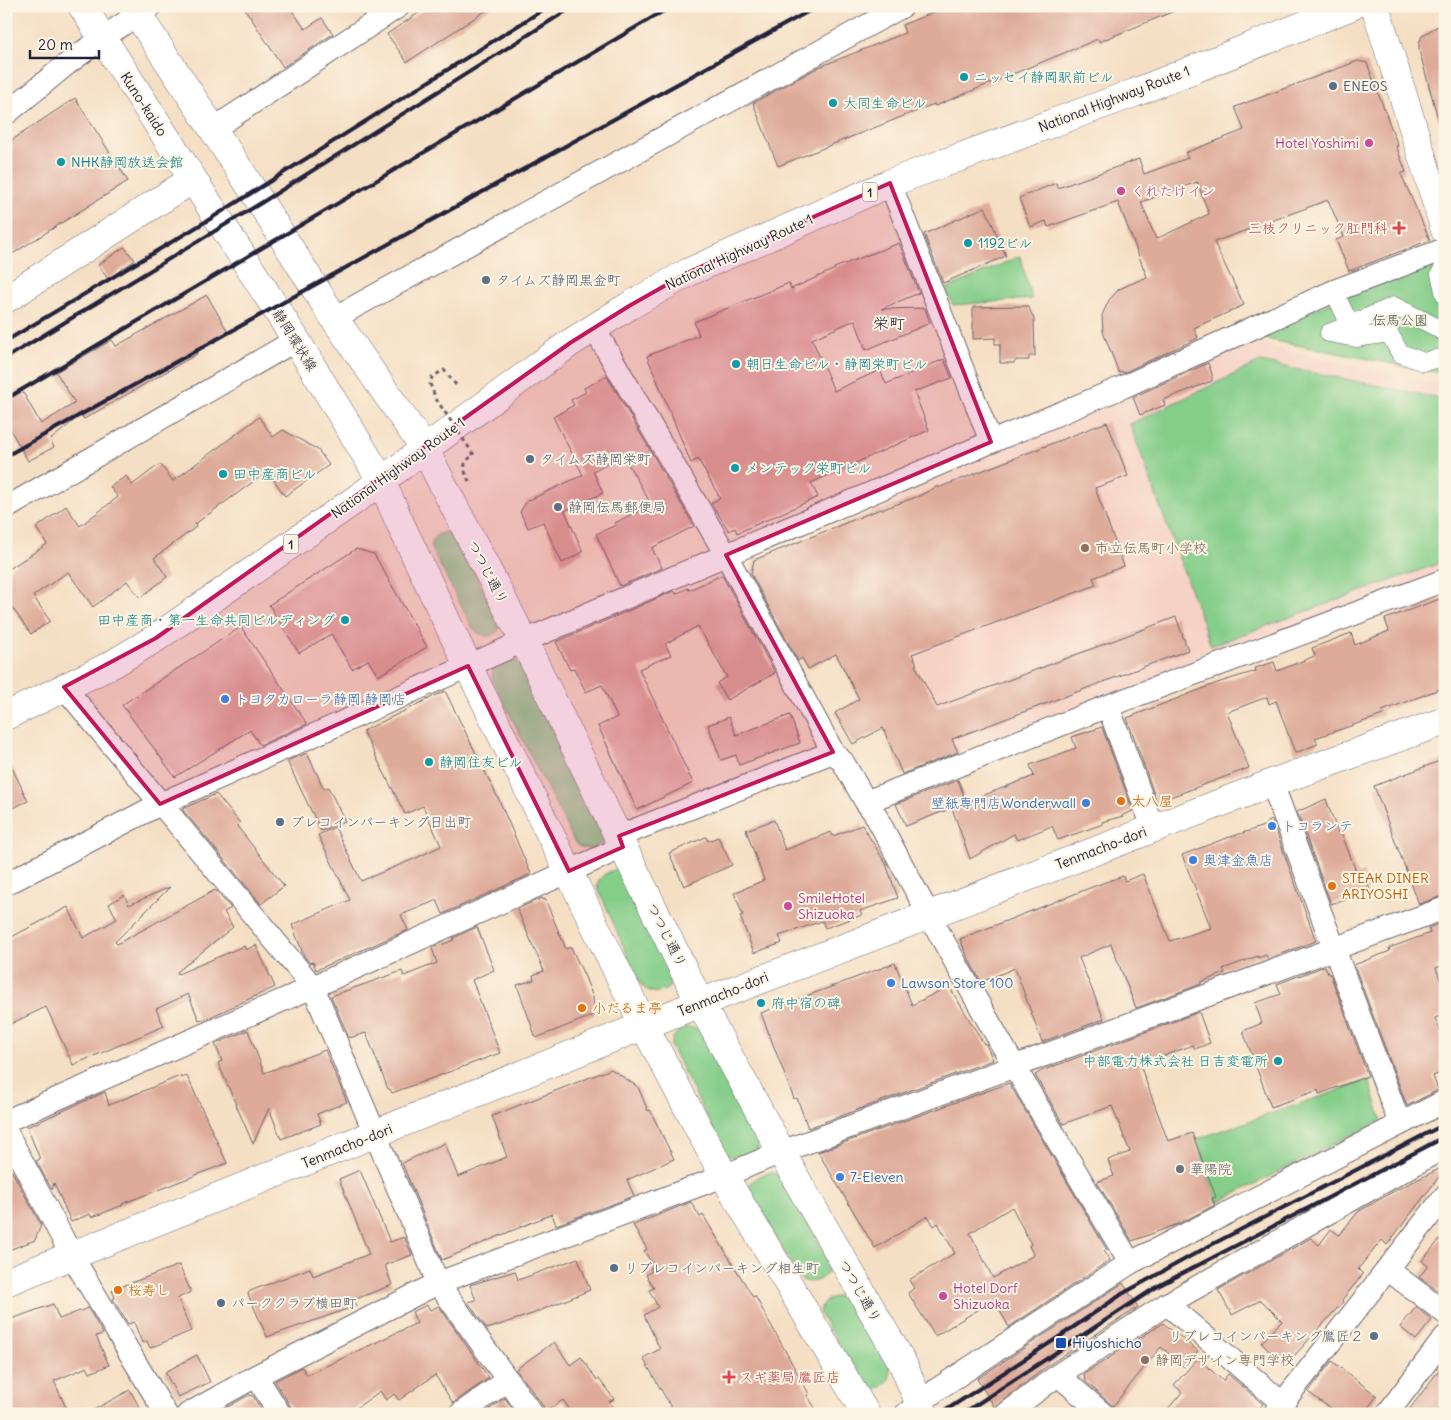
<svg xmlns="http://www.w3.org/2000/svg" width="1451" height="1420" font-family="Delius,'Klee One',sans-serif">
	<rect width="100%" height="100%" fill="#fcf5e5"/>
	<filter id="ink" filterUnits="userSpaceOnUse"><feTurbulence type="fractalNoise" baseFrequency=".02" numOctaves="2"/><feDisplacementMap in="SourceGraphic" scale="10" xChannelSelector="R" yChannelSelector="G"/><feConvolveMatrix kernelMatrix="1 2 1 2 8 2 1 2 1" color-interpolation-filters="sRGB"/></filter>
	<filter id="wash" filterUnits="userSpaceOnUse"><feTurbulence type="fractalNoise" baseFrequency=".0096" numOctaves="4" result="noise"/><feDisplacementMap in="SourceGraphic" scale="20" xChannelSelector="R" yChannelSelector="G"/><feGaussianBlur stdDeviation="1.12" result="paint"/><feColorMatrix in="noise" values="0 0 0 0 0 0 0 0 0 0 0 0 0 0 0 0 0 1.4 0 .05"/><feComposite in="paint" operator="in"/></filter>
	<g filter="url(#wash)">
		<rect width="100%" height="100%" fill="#f5dfc4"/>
		<!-- built -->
		<polygon fill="#f6d2c4" points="1251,343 1444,386 1445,571 956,754 873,560 887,554 865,506 1151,388"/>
		<!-- green -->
		<g fill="#85ce8a" stroke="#547862">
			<polygon points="1445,250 1445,374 1255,337"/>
			<polygon points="1020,256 1032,299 953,305 946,289"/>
			<polygon points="1260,362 1440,398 1445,414 1445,561 1211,646 1130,424"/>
			<path d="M447,532L453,533L501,624C497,639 482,639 473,628L432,550C429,539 437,533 447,532Z"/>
			<path d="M509,661H517L521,665L605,840C596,850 585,852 575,843L493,681C489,667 498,663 509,661Z"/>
			<path d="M620,868L674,980C666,996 648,996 639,982L597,886C599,875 609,871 620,868Z"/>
			<path d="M686,1027L695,1028L703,1031L758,1134L759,1142L757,1151C743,1157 737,1163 725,1152L671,1047C672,1036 676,1032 686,1027Z"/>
			<polygon points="1369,1080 1382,1120 1217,1203 1197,1139"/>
			<path d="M772,1172L780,1177L830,1261C830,1277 814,1287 800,1279L748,1190C751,1177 760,1175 772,1172Z"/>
			<path d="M840,1296L852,1301L890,1366C892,1383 883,1391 866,1388L819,1313C822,1302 828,1297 840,1296Z"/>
		</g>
		<g id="blocks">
			<!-- building -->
			<g fill="#deaa9a" fill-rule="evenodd">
				<polygon points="243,6 289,6 305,29 322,18 333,34 283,67"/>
				<polygon points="429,6 493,6 407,62 387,34"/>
				<polygon points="949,6 1184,6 1184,7 1099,42 1098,39 935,106 934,104 778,166 753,103 819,67 905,33 902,25"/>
				<polygon points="1445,22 1445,121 1439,122 1419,50 1419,43 1422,36 1426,33"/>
				<path d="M1358,61L1367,63L1398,146H1396L1406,172L1401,174L1430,240L1349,271L1336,240L1344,237L1328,200L1214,242L1244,305L1194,328L1198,338L1123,373L1122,371L1119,373L1103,332L1102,315L1109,300L1119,289L1147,277L1118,202L1048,227L1046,221L1030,227L1019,198L1056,183L1058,188L1139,159L1144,174L1188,158L1185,153L1244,130L1235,107ZM1197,182L1209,214L1156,239L1141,202Z"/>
				<polygon points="75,98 128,181 6,258 6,144"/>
				<polygon points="985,207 1006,256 943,283 924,234"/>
				<polygon points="899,243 919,293 881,309 925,308 930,323 866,350 855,320 812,339 834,391 880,370 886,384 944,359 952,378 914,392 929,430 811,483 818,497 737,533 735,528 729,531 711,503 720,498 698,459 691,463 647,356 699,335 694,322 789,283 791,289 835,269 834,268"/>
				<polygon points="124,247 135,260 108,279 98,265"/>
				<polygon points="207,295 228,332 195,350 197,354 84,419 81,415 50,440 54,447 28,461 6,422 6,397 21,389 41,424 75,403 56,372 112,340 116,346"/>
				<polygon points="1028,306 1034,319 1035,356 1029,356 1029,360 1016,360 1014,363 1000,363 1000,344 995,344 995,338 973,339 973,307"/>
				<polygon points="1208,363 1212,374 1212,381 1163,400 1165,405 1140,415 1133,397"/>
				<polygon points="607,376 694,526 652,548 662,568 620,586 596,534 616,525 615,523 651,504 623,455 593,471 603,493 565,511 583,552 562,563 543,522 528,528 520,512 527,501 583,475 553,417 574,405 571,400 586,392 584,388"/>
				<polygon points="259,417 273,437 283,430 318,450 329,465 285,496 268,471 195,524 196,527 154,558 167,577 140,598 127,581 93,607 68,572 33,596 50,621 31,634 6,599 6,571 47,544 36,528 66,506 80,526 118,497 110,487 126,476 132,485 160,464 173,481"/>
				<polygon points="1107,422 1128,476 1095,488 1124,566 1093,578 1096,585 912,654 917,664 915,665 937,707 1176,617 1188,650 952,739 958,752 902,774 883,728 853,744 835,713 859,699 836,654 808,669 802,658 798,661 751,574 754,560 880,509 881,510 919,496 938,486 938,488"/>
				<polygon points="356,549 374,554 427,647 378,676 368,660 352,669 331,634 299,653 269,605"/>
				<polygon points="722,575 775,673 727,700 717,683 727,677 698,626 665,644 671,655 639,669 693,783 637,810 598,726 617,717 602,685 586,692 574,668 570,670 556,642 674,591 676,594 688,588 689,590"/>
				<polygon points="1445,597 1445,687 1382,711 1383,715 1315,738 1318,744 1295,753 1276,701 1269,704 1267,697 1227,712 1249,768 1157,802 1127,718 1217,683 1256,671 1255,668 1274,662 1277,671 1315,656 1312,648 1351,633 1355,645 1389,631 1385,619"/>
				<polygon points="241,627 307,724 260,745 250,730 175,777 122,705"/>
				<polygon points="445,691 499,800 531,874 443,914 437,900 401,915 408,930 316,970 313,962 310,963 304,956 292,925 350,900 318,835 335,827 361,881 414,859 441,846 423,806 405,814 363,731"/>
				<polygon points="790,715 800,743 739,765 736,755 721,760 708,725 729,717 736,735"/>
				<polygon points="1102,727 1133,811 1123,815 1123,816 1102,822 1103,824 1058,840 1052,826 1017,840 1014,834 970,859 952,808 906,826 896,804 958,780 966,802 1034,776 1030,765 1076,748 1072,737"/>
				<polygon points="307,753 324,789 328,787 345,821 321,831 287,761"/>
				<polygon points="6,755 28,801 6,811"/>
				<polygon points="1445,759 1445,895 1419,904 1374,786"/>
				<polygon points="216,794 240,823 237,826 284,886 261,904 182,809"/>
				<polygon points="1326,799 1338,833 1341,832 1357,874 1363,872 1370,890 1331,904 1297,812"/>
				<polygon points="774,820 785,850 831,832 833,836 862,825 886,864 898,898 860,911 862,915 825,928 822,921 779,936 782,943 754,953 740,916 743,915 734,893 764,880 746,830"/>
				<polygon points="1272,820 1316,941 1268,959 1266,955 1258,958 1258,956 1223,969 1225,973 1201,982 1201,984 1136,1008 1111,944 1079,958 1104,1019 1042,1042 1015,968 981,982 967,956 960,939 1100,884 1123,876 1125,881 1143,874 1170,941 1211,928 1182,855 1224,839 1267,825 1266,823"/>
				<polygon points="706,837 708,841 718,837 732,865 684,886 669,853"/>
				<polygon points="170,887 115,942 117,944 215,890 231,908 224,912 233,927 177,972 178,974 244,946 246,950 256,945 275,987 204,1020 204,1019 199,1020 188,994 156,1009 164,1026 73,1065 46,1007 6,1026 6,940 68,907 83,938 117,919 109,904 124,895 129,905"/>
				<polygon points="542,898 543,900 545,899 566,949 571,947 584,975 593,997 594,1015 536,1038 517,985 534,980 533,975 544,971 517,909"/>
				<polygon points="1445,922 1445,967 1443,965 1436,968 1445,993 1445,1014 1435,1018 1445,1042 1445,1071 1433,1076 1438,1090 1407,1106 1354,965 1390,951 1389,948 1430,933 1428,928"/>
				<polygon points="477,927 494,970 472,980 500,1053 392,1093 390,1089 388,1089 366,1033 349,1038 331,996 402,971 404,976 437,963 432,948 454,940 453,938"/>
				<polygon points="895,963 912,1005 949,986 984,1044 986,1044 993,1060 808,1128 797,1098 794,1099 761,1013"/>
				<polygon points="1325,966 1328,974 1330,974 1368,1076 1319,1094 1318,1090 1271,1107 1243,1031 1262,1023 1255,1003 1281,994 1277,984"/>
				<polygon points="1199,1012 1210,1043 1195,1049 1193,1045 1140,1065 1168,1141 1192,1133 1216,1197 1212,1198 1215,1205 1178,1224 1132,1241 1097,1182 1114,1176 1108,1160 1130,1152 1112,1106 1063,1124 1035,1075 1041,1071"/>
				<polygon points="248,1030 264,1073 325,1050 347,1102 317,1114 321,1124 281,1139 269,1108 253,1144 218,1063 222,1061 215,1044"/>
				<polygon points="611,1069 638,1087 648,1111 650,1110 674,1159 627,1180 634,1196 556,1225 552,1214 442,1260 402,1163 445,1143 458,1177 507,1157 492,1116"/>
				<polygon points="180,1076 181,1078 187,1076 227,1163 122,1204 123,1205 101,1214 91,1217 90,1214 71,1222 54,1183 52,1190 36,1161 40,1159 27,1127 105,1092 109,1105"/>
				<path d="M1009,1083L1107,1250L1104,1251L1110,1260L1009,1327L994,1300L935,1336L908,1293L914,1288L909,1280L955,1253L938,1223L934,1226L928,1216L875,1248L818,1152ZM1012,1207L1031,1244L1029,1246L1034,1255L993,1278L970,1233Z"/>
				<polygon points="1445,1166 1445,1169 1387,1245 1382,1240 1358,1269 1363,1274 1342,1300 1343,1302 1285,1366 1261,1343 1282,1321 1261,1300 1232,1315 1218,1290 1311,1238 1319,1245 1331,1229 1339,1235 1359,1211 1396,1190"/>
				<polygon points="360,1170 390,1242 404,1237 412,1255 385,1265 392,1285 353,1300 356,1306 267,1337 248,1294 250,1291 310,1268 313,1276 369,1254 339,1179"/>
				<polygon points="12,1171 41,1225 35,1240 6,1251 6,1174"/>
				<polygon points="691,1202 700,1217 703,1215 753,1297 755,1296 809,1394 807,1395 819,1414 675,1414 643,1358 660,1349 644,1315 658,1307 649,1290 654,1288 646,1275 652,1271 650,1268 654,1266 644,1251 647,1249 633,1225"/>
				<polygon points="1445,1233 1445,1296 1419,1277 1428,1266 1422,1261"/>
				<polygon points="578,1258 590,1290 532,1314 487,1329 468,1302 476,1300 470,1285 515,1271 518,1280"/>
				<polygon points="179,1265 191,1292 178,1298 191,1331 150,1348 147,1341 142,1343 134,1322 128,1324 113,1299 115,1298 112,1290"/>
				<polygon points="1123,1283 1138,1307 1050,1364 998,1404 995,1408 977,1379"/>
				<polygon points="53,1304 59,1319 88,1308 103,1334 96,1336 109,1365 90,1373 87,1367 54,1381 69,1414 6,1414 6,1321"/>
				<polygon points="427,1305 430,1310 439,1306 489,1378 453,1403 435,1375 399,1400 394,1394 386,1400 380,1391 348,1414 293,1414 291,1407 275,1381 302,1367 307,1375 417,1323 412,1312"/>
				<polygon points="1416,1307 1432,1320 1416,1340 1400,1327"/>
				<polygon points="1163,1323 1198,1351 1184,1367 1161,1347 1113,1406 1085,1381 1084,1374"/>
				<polygon points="554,1342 570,1365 581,1357 597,1380 599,1379 614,1399 609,1402 618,1414 573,1414 563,1400 545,1412 543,1406 516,1369"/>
				<polygon points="197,1355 210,1382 178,1397 165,1372"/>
				<polygon points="1198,1358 1223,1381 1228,1374 1263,1404 1255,1414 1164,1414 1182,1392 1174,1385"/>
				<polygon points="1332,1361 1377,1396 1363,1414 1338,1414 1308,1392"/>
				<polygon points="1445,1362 1445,1414 1406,1414"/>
				<polygon points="130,1390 143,1414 86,1414"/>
				<polygon points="249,1395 253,1396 264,1414 215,1414"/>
				<polygon points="505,1398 516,1414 483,1414"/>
			</g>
		</g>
	</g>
	<g filter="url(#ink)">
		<use href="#blocks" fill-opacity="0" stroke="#6c646b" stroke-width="1"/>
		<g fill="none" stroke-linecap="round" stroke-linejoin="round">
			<defs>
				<g id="pedestrian">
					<polyline points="1445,265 1440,274 1445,295"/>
					<polyline points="1334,291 1350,325 1394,306 1434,326 1445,333"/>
					<polyline points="1350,325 1329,333 1356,338 1389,333 1400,353 1423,362 1445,357"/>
				</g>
				<g id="minor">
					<polyline points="6,114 67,64 102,38 151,6"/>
					<polyline points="213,129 399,6"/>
					<polyline points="890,183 991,442"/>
					<polyline points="334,318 903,6"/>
					<path d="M594,328L726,555L833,752L843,762L866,802L875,814C955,967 1042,1115 1130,1263"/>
					<polyline points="6,508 296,340"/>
					<polyline points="64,687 313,987 438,1283 532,1414"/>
					<polyline points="1108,706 1153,828"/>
					<polyline points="1272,783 1400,1124"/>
					<polyline points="866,802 1108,706 1445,580"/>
					<polyline points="619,836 833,752"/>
					<polyline points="6,884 160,804 524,641 991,442 1123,387 1334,291 1445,249"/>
					<polyline points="6,1121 313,987 623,847"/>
					<polyline points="6,1131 72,1256 166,1414"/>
					<polyline points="1387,1269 1445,1313"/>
					<polyline points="1167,1304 1282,1403"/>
					<polyline points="1058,1375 1103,1414"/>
					<polyline points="256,1376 280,1414"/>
					<polyline points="188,1414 256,1376 438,1283 724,1176 781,1152 1445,908"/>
					<polyline points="460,1414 508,1380"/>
					<polyline points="906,1414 939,1388 1130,1263 1445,1101"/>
					<polyline points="1006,1414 1058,1375 1167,1304 1445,1147"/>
					<polyline points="1274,1414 1445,1196"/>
					<polyline points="1387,1414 1445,1337"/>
				</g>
				<g id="tertiary">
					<polyline points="1375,6 1445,230"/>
					<polyline points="6,299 193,179"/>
					<polyline points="6,1282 700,1003 1272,783 1445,721"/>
				</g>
				<g id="secondary">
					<polyline points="82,6 296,340 381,480 400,523 468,666 644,1026 724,1176 866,1414"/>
					<polyline points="132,6 245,178 334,318 424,448 524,641 623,847 700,1003 799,1184 902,1362 924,1414"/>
				</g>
				<polyline id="trunk" points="6,716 111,665 156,638 355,500 570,343 629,306 689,272 890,183 1134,93 1352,6"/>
			</defs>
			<!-- pedestrian casing -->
			<use href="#pedestrian" stroke="#6c646b" stroke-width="19"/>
			<!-- minor casing -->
			<use href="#minor" stroke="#6c646b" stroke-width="24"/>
			<!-- tertiary casing -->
			<use href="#tertiary" stroke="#6c646b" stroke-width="29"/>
			<!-- secondary casing -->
			<use href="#secondary" stroke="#6c646b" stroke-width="29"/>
			<!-- trunk casing -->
			<use href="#trunk" stroke="#6c646b" stroke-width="29"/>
			<!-- pedestrian -->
			<use href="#pedestrian" stroke="#fff" stroke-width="18"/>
			<!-- minor -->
			<use href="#minor" stroke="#fff" stroke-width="22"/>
			<!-- tertiary -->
			<use href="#tertiary" stroke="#fff" stroke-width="28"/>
			<!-- secondary -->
			<use href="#secondary" stroke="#fff" stroke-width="28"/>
			<!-- trunk -->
			<use href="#trunk" stroke="#fff" stroke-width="28"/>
			<!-- rail -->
			<g stroke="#22223b" stroke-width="4">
				<polyline points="6,341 210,219 549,6"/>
				<polyline points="6,358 261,203 574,6"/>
				<polyline points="6,399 672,6"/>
				<polyline points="6,456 818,6"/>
				<polyline points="940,1414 1059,1337 1122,1294 1209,1246 1445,1124"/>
				<polyline points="962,1414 1158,1286 1445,1137"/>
			</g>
			<!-- path-bridge -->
			<path stroke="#6c646b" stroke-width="3" stroke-dasharray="4 4" stroke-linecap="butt" d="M456,385L444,370L432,377L430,384L436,399L474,455C460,463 464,471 470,483"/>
		</g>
	</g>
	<!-- marked area -->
	<path fill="#c2185b" fill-opacity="0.2" stroke="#c2185b" stroke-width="4" stroke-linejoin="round" d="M890,183L991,442L726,555L833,752L619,836L623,847L569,871L468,666L160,804L64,687L156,638L570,343L629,306L689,272Z"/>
	<!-- markers -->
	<g fill="#0f9aa8" stroke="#fcf5e5" stroke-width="2">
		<circle cx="964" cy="77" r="5"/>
		<circle cx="833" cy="103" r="5"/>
		<circle cx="61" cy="162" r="5"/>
		<circle cx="968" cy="243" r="5"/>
		<circle cx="736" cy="364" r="5"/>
		<circle cx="735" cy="468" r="5"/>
		<circle cx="223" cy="474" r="5"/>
		<circle cx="345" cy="620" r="5"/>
		<circle cx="429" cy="762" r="5"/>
		<circle cx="761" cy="1003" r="5"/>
		<circle cx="1278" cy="1061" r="5"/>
	</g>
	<g fill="#5c6f8a" stroke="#fcf5e5" stroke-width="2">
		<circle cx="1333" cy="86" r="5"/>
		<circle cx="486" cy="280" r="5"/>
		<circle cx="530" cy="459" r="5"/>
		<circle cx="558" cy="507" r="5"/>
		<circle cx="280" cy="822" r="5"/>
		<circle cx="614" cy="1268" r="5"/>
		<circle cx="221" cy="1303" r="5"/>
		<circle cx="1374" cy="1336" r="5"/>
	</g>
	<g fill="#d1479c" stroke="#fcf5e5" stroke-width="2">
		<circle cx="1369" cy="143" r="5"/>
		<circle cx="1121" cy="191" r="5"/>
		<circle cx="788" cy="906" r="5"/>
		<circle cx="943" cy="1296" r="5"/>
	</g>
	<g fill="#e0444e" stroke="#fcf5e5" stroke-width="2">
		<path d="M1396.5 220.5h5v5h5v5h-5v5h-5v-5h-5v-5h5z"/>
		<path d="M726.5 1369.5h5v5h5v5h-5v5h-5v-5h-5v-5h5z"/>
	</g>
	<g fill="#8d6e63" stroke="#fcf5e5" stroke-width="2">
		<circle cx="1085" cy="548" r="5"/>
		<circle cx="1145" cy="1360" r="5"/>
	</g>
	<g fill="#3f7fe0" stroke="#fcf5e5" stroke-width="2">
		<circle cx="225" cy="699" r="5"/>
		<circle cx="1086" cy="803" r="5"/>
		<circle cx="1272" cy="826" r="5"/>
		<circle cx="1193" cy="860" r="5"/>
		<circle cx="891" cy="983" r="5"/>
		<circle cx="840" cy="1177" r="5"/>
	</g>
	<g fill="#e8710a" stroke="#fcf5e5" stroke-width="2">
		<circle cx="1121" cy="801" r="5"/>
		<circle cx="1332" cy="886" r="5"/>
		<circle cx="582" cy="1008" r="5"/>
		<circle cx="118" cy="1290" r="5"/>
	</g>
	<circle fill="#6b7280" stroke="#fcf5e5" stroke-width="2" cx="1180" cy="1169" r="5"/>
	<rect fill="#1a4fb4" stroke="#fcf5e5" stroke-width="2" x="1055" y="1337" width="12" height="12" rx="2.5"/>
	<g text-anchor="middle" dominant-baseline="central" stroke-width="4" stroke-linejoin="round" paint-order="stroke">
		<!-- shield labels -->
		<g fill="#fcf5e5" stroke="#63616e" stroke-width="1">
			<rect x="862.5" y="182.5" width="15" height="19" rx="4"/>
			<rect x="283.5" y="534.5" width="15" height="19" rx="4"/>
		</g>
		<g font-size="12" font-weight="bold" fill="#22223b">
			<text x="870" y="192">1</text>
			<text x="291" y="544">1</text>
		</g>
		<!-- culture labels -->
		<g font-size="14" fill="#0d838f" stroke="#fcf5e5" text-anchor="start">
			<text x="974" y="77">ニッセイ静岡駅前ビル</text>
			<text x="843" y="103">大同生命ビル</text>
			<text x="71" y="162">NHK静岡放送会館</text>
			<text x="978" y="243">1192ビル</text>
			<text x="746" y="364">朝日生命ビル・静岡栄町ビル</text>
			<text x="745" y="468">メンテック栄町ビル</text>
			<text x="233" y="474">田中産商ビル</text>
			<text x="335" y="620" text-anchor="end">田中産商・第一生命共同ビルディング</text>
			<text x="439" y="762">静岡住友ビル</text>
			<text x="771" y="1003">府中宿の碑</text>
			<text x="1268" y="1061" text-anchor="end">中部電力株式会社 日吉変電所</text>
		</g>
		<!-- service labels -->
		<g font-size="14" fill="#4e5e75" stroke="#fcf5e5" text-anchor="start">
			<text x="1343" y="86">ENEOS</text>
			<text x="496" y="280">タイムズ静岡黒金町</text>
			<text x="540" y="459">タイムズ静岡栄町</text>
			<text x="568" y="507">静岡伝馬郵便局</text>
			<text x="290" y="822">ブレコインパーキング日出町</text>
			<text x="624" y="1268">リブレコインパーキング相生町</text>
			<text x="231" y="1303">パーククラブ横田町</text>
			<text x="1364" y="1336" text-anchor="end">リブレコインパーキング鷹匠２</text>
		</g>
		<!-- street labels -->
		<g font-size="14" fill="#22223b" stroke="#fcf5e5">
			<text transform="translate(1114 99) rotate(-21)">National Highway Route 1</text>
			<text transform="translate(144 104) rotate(57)">Kuno-kaido</text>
			<text transform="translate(739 252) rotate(-25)">National Highway Route 1</text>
			<text transform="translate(295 340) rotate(58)">静岡環状線</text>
			<text transform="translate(398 468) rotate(-36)">National Highway Route 1</text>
			<text transform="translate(488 572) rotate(62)">つつじ通り</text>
			<text transform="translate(1101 848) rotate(-21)">Tenmacho-dori</text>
			<text transform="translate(667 935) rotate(63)">つつじ通り</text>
			<text transform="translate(723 994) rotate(-22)">Tenmacho-dori</text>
			<text transform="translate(347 1146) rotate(-22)">Tenmacho-dori</text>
			<text transform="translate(860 1291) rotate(60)">つつじ通り</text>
		</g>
		<!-- hotel labels -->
		<g font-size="14" fill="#b23c85" stroke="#fcf5e5" text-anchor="start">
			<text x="1359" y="143" text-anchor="end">Hotel Yoshimi</text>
			<text x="1131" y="191">くれたけイン</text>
			<text x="798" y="898">SmileHotel<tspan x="798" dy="16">Shizuoka</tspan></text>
			<text x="953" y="1288">Hotel Dorf<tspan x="953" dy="16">Shizuoka</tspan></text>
		</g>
		<!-- health labels -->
		<g font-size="14" fill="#be3a42" stroke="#fcf5e5" text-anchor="end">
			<text x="1388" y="228">三枝クリニック肛門科</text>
			<text x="739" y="1377" text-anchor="start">スギ薬局 鷹匠店</text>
		</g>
		<!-- park labels -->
		<g font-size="14" fill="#405653" stroke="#fcf5e5">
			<text x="1400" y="320">伝馬公園</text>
		</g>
		<!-- education labels -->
		<g font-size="14" fill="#785e54" stroke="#fcf5e5" text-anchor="start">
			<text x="1095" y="548">市立伝馬町小学校</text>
			<text x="1155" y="1360">静岡デザイン専門学校</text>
		</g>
		<!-- shop labels -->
		<g font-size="14" fill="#366cbe" stroke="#fcf5e5" text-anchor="start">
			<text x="235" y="699">トヨタカローラ静岡 静岡店</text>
			<text x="1076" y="803" text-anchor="end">壁紙専門店Wonderwall</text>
			<text x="1282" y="826">トコランテ</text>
			<text x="1203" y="860">奥津金魚店</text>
			<text x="901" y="983">Lawson Store 100</text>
			<text x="850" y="1177">7-Eleven</text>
		</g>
		<!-- food labels -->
		<g font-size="14" fill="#c56008" stroke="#fcf5e5" text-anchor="start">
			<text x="1131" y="801">太八屋</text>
			<text x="1342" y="878">STEAK DINER<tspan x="1342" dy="16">ARIYOSHI</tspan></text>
			<text x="592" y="1008">小だるま亭</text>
			<text x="128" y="1290">桜寿し</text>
		</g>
		<!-- worship labels -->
		<g font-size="14" fill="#5b616d" stroke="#fcf5e5" text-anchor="start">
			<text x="1190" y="1169">華陽院</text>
		</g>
		<!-- transit labels -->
		<g font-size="14" fill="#164399" stroke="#fcf5e5" text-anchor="start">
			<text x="1072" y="1343">Hiyoshicho</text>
		</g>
		<!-- quarter labels -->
		<g font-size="16" fill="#22223b" stroke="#fcf5e5">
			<text x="889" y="323">栄町</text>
		</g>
	</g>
	<!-- margin -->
	<rect width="1451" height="1420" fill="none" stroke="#fcf5e5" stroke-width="25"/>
	<!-- scale -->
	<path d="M30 50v8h69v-8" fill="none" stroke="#22223b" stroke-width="2.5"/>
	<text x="38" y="50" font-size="15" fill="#22223b" stroke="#fcf5e5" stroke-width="4" paint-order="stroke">20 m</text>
</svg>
